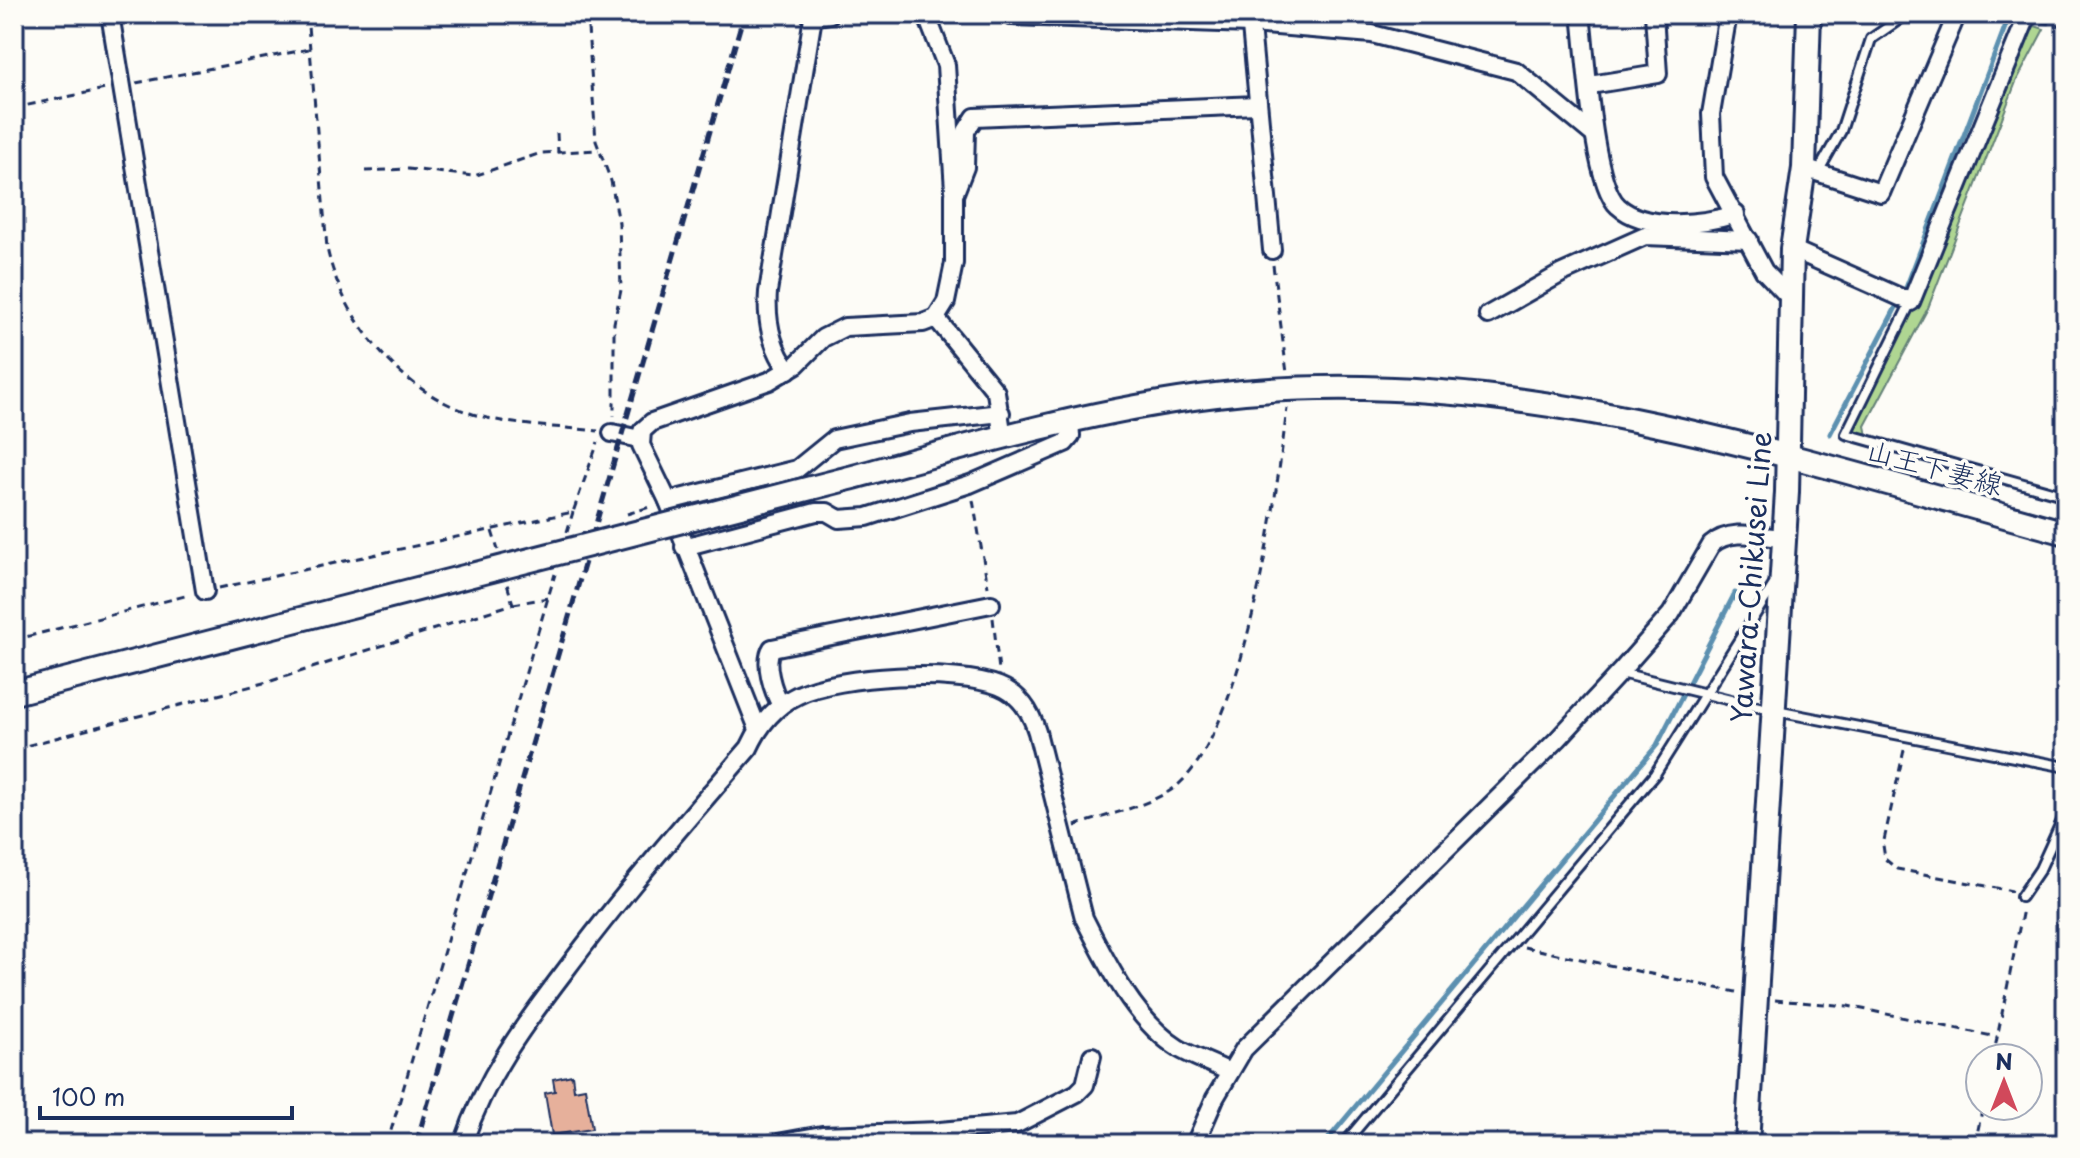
<svg xmlns="http://www.w3.org/2000/svg" width="2080" height="1158" font-family="'Playpen Sans','Klee One',sans-serif">
	<rect width="100%" height="100%" fill="#fdfcf7"/>
	<filter id="ink" filterUnits="userSpaceOnUse"><feTurbulence type="fractalNoise" baseFrequency=".0125" numOctaves="2"/><feDisplacementMap in="SourceGraphic" scale="16" xChannelSelector="R" yChannelSelector="G"/><feConvolveMatrix kernelMatrix="1 2 1 2 8 2 1 2 1" color-interpolation-filters="sRGB"/></filter>
	<g filter="url(#ink)">
		<!-- green -->
		<polygon fill="#afd692" stroke="#658278" stroke-width="2" points="2035,26 2044,29 2016,82 1928,308 1865,426 1867,435 1856,432 1853,427 1916,303 2029,30"/>
		<g fill="none" stroke-linecap="round" stroke-linejoin="round">
			<!-- stream -->
			<g stroke="#5c90b0" stroke-width="5">
				<polyline points="1830,434 1906,288 2010,14"/>
				<polyline points="1324,1144 1657,745 1735,593"/>
			</g>
		</g>
		<!-- building -->
		<polygon fill="#e6b09b" stroke="#1b2f5e" stroke-width="2" points="572,1075 574,1090 585,1088 592,1129 552,1135 545,1093 555,1091 553,1079"/>
		<g fill="none" stroke-linecap="round" stroke-linejoin="round">
			<defs>
				<g id="lane">
					<polyline points="1818,172 1841,131 1871,39 1907,14"/>
					<polyline points="1911,302 1846,434 2066,496"/>
					<polyline points="1621,673 1771,710 2066,767"/>
					<polyline points="2021,897 2040,869 2066,812"/>
					<polyline points="1344,1144 1655,774 1775,583"/>
				</g>
				<g id="street">
					<polyline points="110,14 205,591"/>
					<polyline points="926,14 946,65 954,190"/>
					<path d="M1581,14C1586,53 1592,183 1618,206C1645,231 1704,224 1736,214"/>
					<polyline points="1728,14 1711,114 1714,177 1764,271 1789,297"/>
					<polyline points="1011,16 1251,24 1372,34 1516,71 1594,135"/>
					<polyline points="1250,16 1272,250"/>
					<polyline points="1590,85 1658,74 1654,14"/>
					<polyline points="1804,168 1881,193 1957,14"/>
					<polyline points="1792,249 1911,302 2028,14"/>
					<polyline points="1488,315 1562,273 1645,236 1749,240"/>
					<polyline points="936,318 996,392 1003,438"/>
					<path d="M788,370C772,348 766,320 768,292L813,17L830,14"/>
					<polyline points="612,433 640,439"/>
					<polyline points="668,501 797,469 834,439 910,423 1001,413"/>
					<polyline points="684,547 816,512 827,512 839,519 867,517 970,484 1065,443 1071,436 1070,421"/>
					<path d="M781,705C773,692 763,662 772,648L991,604"/>
					<polyline points="758,729 668,501 641,445 642,431 652,422 769,381 797,364 823,338 845,327 923,323 936,318 946,302 954,263 954,195 965,167 966,131 975,117 1257,105"/>
					<path d="M463,1144C485,1077 523,1026 565,971C623,893 686,821 749,748C759,726 775,706 798,695C839,675 956,669 999,686C1019,694 1031,712 1037,732L1084,918C1106,962 1135,1021 1178,1048C1193,1057 1212,1063 1229,1072"/>
					<polyline points="772,1144 822,1135 940,1131 1017,1124 1077,1093 1085,1085 1092,1056"/>
					<path d="M1195,1144L1215,1098L1244,1049L1558,739L1620,672L1671,614L1711,545C1730,528 1758,536 1782,538"/>
				</g>
				<g id="secondary">
					<path d="M842,480C965,447 1089,410 1216,395C1506,360 1789,457 2066,533"/>
					<polyline points="14,693 285,623"/>
					<polyline points="1747,1144 1787,492 1792,249 1804,168 1809,14"/>
				</g>
			</defs>
			<!-- lane casing -->
			<use href="#lane" stroke="#1b2f5e" stroke-width="14"/>
			<!-- street casing -->
			<use href="#street" stroke="#1b2f5e" stroke-width="22"/>
			<!-- secondary casing -->
			<use href="#secondary" stroke="#1b2f5e" stroke-width="28"/>
			<!-- path -->
			<g stroke="#1b2f5e" stroke-width="3" stroke-dasharray="8 6" stroke-linecap="butt">
				<path d="M307,14L327,248C342,319 399,390 470,413C511,427 556,426 598,431"/>
				<polyline points="587,14 596,141 611,181 619,223 621,290 614,323 614,416"/>
				<polyline points="2042,22 2066,27"/>
				<polyline points="136,83 309,49"/>
				<polyline points="14,108 105,89"/>
				<polyline points="557,133 558,153"/>
				<polyline points="365,171 408,169 474,176 541,153 599,150"/>
				<polyline points="1273,265 1287,373"/>
				<polyline points="973,500 988,587"/>
				<polyline points="627,514 653,506"/>
				<polyline points="492,531 498,550"/>
				<polyline points="567,532 573,512"/>
				<polyline points="219,588 573,512 598,442"/>
				<polyline points="513,604 548,598"/>
				<polyline points="993,618 999,670"/>
				<polyline points="14,640 189,595"/>
				<polyline points="14,749 271,681 513,604 507,584"/>
				<polyline points="1904,750 1883,845 1885,859 1897,869 2012,891"/>
				<path d="M1075,826C1105,815 1141,808 1168,792C1244,748 1277,493 1287,408"/>
				<polyline points="1524,947 1736,992"/>
				<polyline points="1775,1000 1848,1006 1997,1037"/>
				<polyline points="1993,1058 2023,909"/>
				<polyline points="573,1136 575,1144"/>
				<polyline points="387,1144 555,574"/>
				<polyline points="1975,1144 1983,1106"/>
			</g>
			<!-- lane -->
			<use href="#lane" stroke="#fdfcf7" stroke-width="8"/>
			<!-- street -->
			<use href="#street" stroke="#fdfcf7" stroke-width="16"/>
			<!-- secondary -->
			<use href="#secondary" stroke="#fdfcf7" stroke-width="22"/>
			<!-- rail -->
			<polyline stroke="#1b2f5e" stroke-width="5" stroke-dasharray="12 6" stroke-linecap="butt" points="416,1144 744,14"/>
			<defs>
				<polyline id="secondary-bridge" points="285,623 842,480"/>
			</defs>
			<!-- secondary-bridge casing -->
			<use href="#secondary-bridge" stroke="#1b2f5e" stroke-width="28" stroke-linecap="butt"/>
			<!-- secondary-bridge -->
			<use href="#secondary-bridge" stroke="#fdfcf7" stroke-width="22"/>
		</g>
	</g>
	<g text-anchor="middle" dominant-baseline="central" stroke-width="7" stroke-linejoin="round" paint-order="stroke">
		<!-- street labels -->
		<g font-size="28" fill="#1b2f5e" stroke="#fdfcf7">
			<text transform="translate(1935 466) rotate(15)">山王下妻線</text>
			<text transform="translate(1750 577) rotate(-86)">Yawara-Chikusei Line</text>
		</g>
	</g>
	<!-- margin -->
	<rect width="2080" height="1158" fill="none" stroke="#fdfcf7" stroke-width="48"/>
	<rect x="24" y="24" width="2032" height="1110" fill="none" stroke="#1b2f5e" stroke-width="3" filter="url(#ink)"/>
	<!-- north arrow -->
	<g transform="translate(2004 1082)"><circle r="38" fill="#fdfcf7" stroke="#a3aaba" stroke-width="2"/>
	<path d="M0-6L14 30L0 20L-14 30Z" fill="#d1495b"/>
	<text y="-12" font-size="22" font-weight="bold" text-anchor="middle" fill="#1b2f5e">N</text>
	</g>
	<!-- scale -->
	<path d="M40 1106v12h252v-12" fill="none" stroke="#1b2f5e" stroke-width="4"/>
	<text x="52" y="1106" font-size="24" fill="#1b2f5e" stroke="#fdfcf7" stroke-width="6" paint-order="stroke">100 m</text>
</svg>
